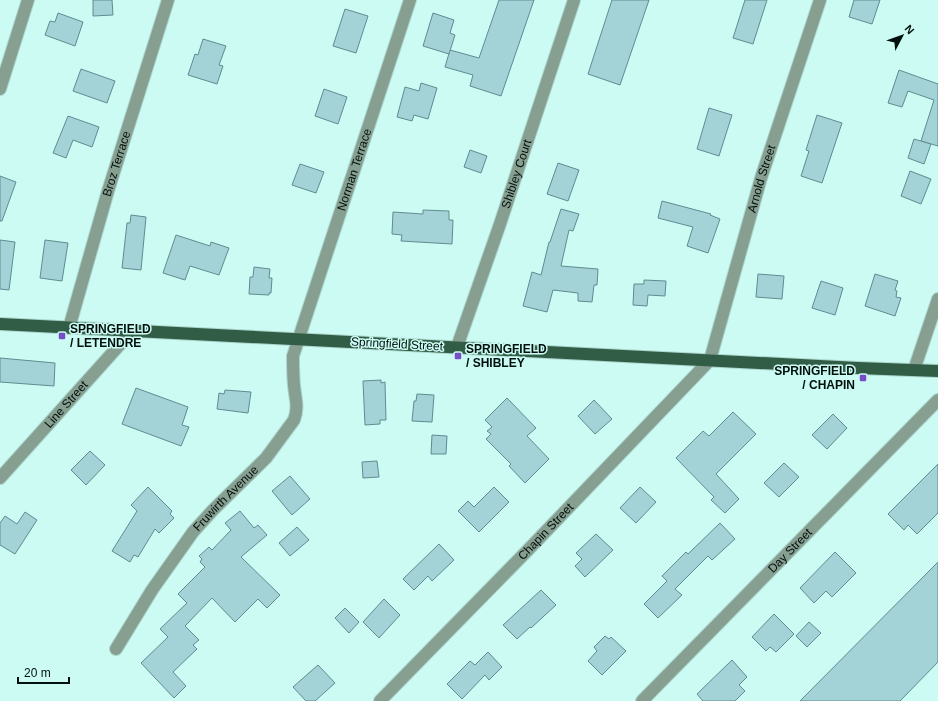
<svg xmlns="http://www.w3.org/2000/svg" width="938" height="701" font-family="Arial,sans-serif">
	<rect width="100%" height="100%" fill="#cbfbf2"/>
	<!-- building -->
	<g fill="#a3d2d7" stroke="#5f8c91">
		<polygon points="93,0 112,0 113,15 93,16"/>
		<polygon points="499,0 534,0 501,96 470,86 473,75 445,67 450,50 479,58"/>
		<polygon points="612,0 649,0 620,85 588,74"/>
		<polygon points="745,0 767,0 753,44 733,38"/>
		<polygon points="854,0 880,0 872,24 849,17"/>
		<polygon points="345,9 368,16 356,53 333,46"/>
		<polygon points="58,13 83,22 75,46 45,35 50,21 55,22"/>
		<polygon points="433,13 454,20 450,33 455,35 449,54 423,46"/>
		<polygon points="203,39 226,46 219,65 223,66 217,84 188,75 195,54 198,55"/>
		<polygon points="81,69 115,81 107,103 73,91"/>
		<polygon points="899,70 938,84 938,146 921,141 934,100 908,91 902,107 888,103"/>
		<polygon points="421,83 437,88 428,119 414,115 412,121 397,117 405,87 419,91"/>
		<polygon points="324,89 347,97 338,124 315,116"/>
		<polygon points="709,108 732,115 719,156 697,149"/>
		<polygon points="817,115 842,123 822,183 801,176 809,151 806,150"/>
		<polygon points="68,116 99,127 92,147 73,140 66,158 53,153"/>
		<polygon points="914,139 931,144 924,164 908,158"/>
		<polygon points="470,150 487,156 481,173 464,167"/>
		<polygon points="558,163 579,170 568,201 547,194"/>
		<polygon points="300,164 324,172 316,193 292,185"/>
		<polygon points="910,171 931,179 921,204 901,196"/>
		<polygon points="0,176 16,182 2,221 0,221"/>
		<polygon points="662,201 711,214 710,215 720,219 708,253 687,246 693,227 658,218"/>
		<polygon points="561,209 579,214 573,231 569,230 561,266 598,269 597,285 594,285 592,302 578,301 578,293 553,290 547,312 523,306 532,272 541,275 549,242 550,242"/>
		<polygon points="423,210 449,211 449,220 453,220 452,244 401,241 402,235 392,234 393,212 423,214"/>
		<polygon points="131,215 146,217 141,270 122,268 127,223 130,223"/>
		<polygon points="176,235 210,246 211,242 229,248 219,275 190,266 185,280 163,273"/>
		<polygon points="0,240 15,242 9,290 0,289"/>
		<polygon points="45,240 68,243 62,281 40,278"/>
		<polygon points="254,267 270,269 269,278 272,278 271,293 269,293 269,295 249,294 250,277 253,277"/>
		<polygon points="758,274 784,276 782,299 756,297"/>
		<polygon points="875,274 898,281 895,290 897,291 896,297 901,298 895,316 865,306"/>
		<polygon points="644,280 666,281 665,296 648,295 647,306 633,305 634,284 644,284"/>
		<polygon points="821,281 843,288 835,315 812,308"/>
		<polygon points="0,358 55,363 54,386 0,382"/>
		<polygon points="381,380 381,383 385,382 386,420 380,420 380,424 365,425 363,381"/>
		<polygon points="136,388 188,407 182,425 189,427 181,446 122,424"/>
		<polygon points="225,390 251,392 248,413 217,409 219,393 224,394"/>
		<polygon points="417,394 434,395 432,422 412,421 414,401 416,401"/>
		<polygon points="507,398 536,428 527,436 549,459 525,483 509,466 511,464 486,439 491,434 487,431 492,427 485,420"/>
		<polygon points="594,400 612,419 595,434 578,416"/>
		<polygon points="733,412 756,434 716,474 739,499 725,513 711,500 714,497 676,458 703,431 709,436"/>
		<polygon points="833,414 847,428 827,449 812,435"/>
		<polygon points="432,435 447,436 446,454 431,454"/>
		<polygon points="90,451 105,465 86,485 71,470"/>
		<polygon points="377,461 379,477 363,478 362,462"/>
		<polygon points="784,463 799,477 779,497 764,483"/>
		<polygon points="938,464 938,513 917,534 908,525 904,530 888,514"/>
		<polygon points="290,476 310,499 292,515 272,491"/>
		<polygon points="148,487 172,511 170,514 174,518 159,533 155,529 138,557 134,555 130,562 112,551 137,511 131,505"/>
		<polygon points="494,487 509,502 479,532 458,511 468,501 474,507"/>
		<polygon points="640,487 656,502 636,523 620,508"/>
		<polygon points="240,511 254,528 258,525 267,535 241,557 280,595 267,608 258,599 235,622 212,598 185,626 199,640 193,645 197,649 173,672 186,686 174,698 141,663 168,637 160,629 187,603 178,594 205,567 200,562 202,559 199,556 209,547 212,550 231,530 225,523"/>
		<polygon points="25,512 37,520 15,554 0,545 0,523 5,516 17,524"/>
		<polygon points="720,523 735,539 712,560 708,556 675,589 682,595 658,618 644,604 667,581 662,576 686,552 688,554"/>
		<polygon points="297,527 309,540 290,556 279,543"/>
		<polygon points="596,534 613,550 585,577 575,566 582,559 576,553"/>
		<polygon points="439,544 454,560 432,581 428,576 414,590 403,579"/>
		<polygon points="835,552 856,573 832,597 826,591 814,603 800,588"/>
		<polygon points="938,562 938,662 900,701 800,701"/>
		<polygon points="541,590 556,605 531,628 530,627 517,639 503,625"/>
		<polygon points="384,599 400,615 379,638 363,622"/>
		<polygon points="345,608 359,622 349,633 335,618"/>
		<polygon points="774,614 794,634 776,652 770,647 766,651 752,637"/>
		<polygon points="809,622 821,633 807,647 796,636"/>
		<polygon points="605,636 609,639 611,637 626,651 602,675 588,661 597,651 594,647"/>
		<polygon points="488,652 502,667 489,680 485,675 462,699 447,684 470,661 475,665"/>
		<polygon points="732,660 747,677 739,685 745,691 735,701 703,701 697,694"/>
		<polygon points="318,665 335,683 315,701 306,701 293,687"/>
	</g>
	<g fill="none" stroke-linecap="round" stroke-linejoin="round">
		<defs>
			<g id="street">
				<polyline points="0,89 28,0"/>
				<path id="s1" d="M69,328L108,191L168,0"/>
				<path id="s2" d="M457,347L500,224L574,0"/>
				<polyline points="914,370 938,299"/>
				<path id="s3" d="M0,478L132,331"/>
				<path id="s4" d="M116,649L152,590L193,532L213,510L266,458L294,420C299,407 295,398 294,385C293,375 293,366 293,356L410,0"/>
				<path id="s5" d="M380,701L527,551L710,360L761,178L820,0"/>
				<path id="s6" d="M642,701L938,400"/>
			</g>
			<polyline id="primary" points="0,324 858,368 938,371"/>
		</defs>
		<!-- street casing -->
		<use href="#street" stroke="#abd5cd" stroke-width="14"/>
		<!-- primary casing -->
		<use href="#primary" stroke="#abd5cd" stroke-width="14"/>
		<!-- street -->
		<use href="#street" stroke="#879f91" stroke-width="12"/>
		<!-- primary -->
		<use href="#primary" stroke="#315c45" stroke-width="12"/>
	</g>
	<!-- markers -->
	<g fill="#784ec7" stroke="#cbfbf2" stroke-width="1.5">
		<rect x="58" y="332" width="8" height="8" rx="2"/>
		<rect x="454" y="352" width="8" height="8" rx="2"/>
		<rect x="859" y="374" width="8" height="8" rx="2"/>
	</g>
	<g text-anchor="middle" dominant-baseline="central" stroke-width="3" stroke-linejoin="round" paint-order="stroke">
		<!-- street labels -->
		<g font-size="12" fill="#01100d" stroke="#cbfbf2">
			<text stroke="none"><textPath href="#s1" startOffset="171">Broz Terrace</textPath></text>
			<text stroke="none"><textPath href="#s4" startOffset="552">Norman Terrace</textPath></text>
			<text stroke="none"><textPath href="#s2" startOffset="183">Shibley Court</textPath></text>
			<text stroke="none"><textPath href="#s5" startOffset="663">Arnold Street</textPath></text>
			<text transform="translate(397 344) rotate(3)">Springfield Street</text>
			<text stroke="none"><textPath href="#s3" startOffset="99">Line Street</textPath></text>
			<text stroke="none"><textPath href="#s4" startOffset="187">Fruwirth Avenue</textPath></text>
			<text stroke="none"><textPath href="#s5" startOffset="237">Chapin Street</textPath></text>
			<text stroke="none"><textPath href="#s6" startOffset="211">Day Street</textPath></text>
		</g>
		<!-- poi labels -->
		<g font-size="12" font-weight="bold" fill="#01100d" stroke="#cbfbf2" text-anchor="start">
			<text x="70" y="329">SPRINGFIELD<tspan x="70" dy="14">/ LETENDRE</tspan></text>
			<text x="466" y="349">SPRINGFIELD<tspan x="466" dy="14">/ SHIBLEY</tspan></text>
			<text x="855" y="371" text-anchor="end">SPRINGFIELD<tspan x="855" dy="14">/ CHAPIN</tspan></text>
		</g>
	</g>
	<!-- north arrow -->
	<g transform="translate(902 36) rotate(49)" stroke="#cbfbf2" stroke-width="3" paint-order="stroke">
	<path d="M0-3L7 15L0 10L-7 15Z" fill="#01100d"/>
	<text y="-6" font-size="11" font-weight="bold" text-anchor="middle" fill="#01100d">N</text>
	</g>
	<!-- scale -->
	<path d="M18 677v6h51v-6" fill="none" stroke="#01100d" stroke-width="2"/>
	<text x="24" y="677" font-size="12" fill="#01100d" stroke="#cbfbf2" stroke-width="3" paint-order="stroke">20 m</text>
</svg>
